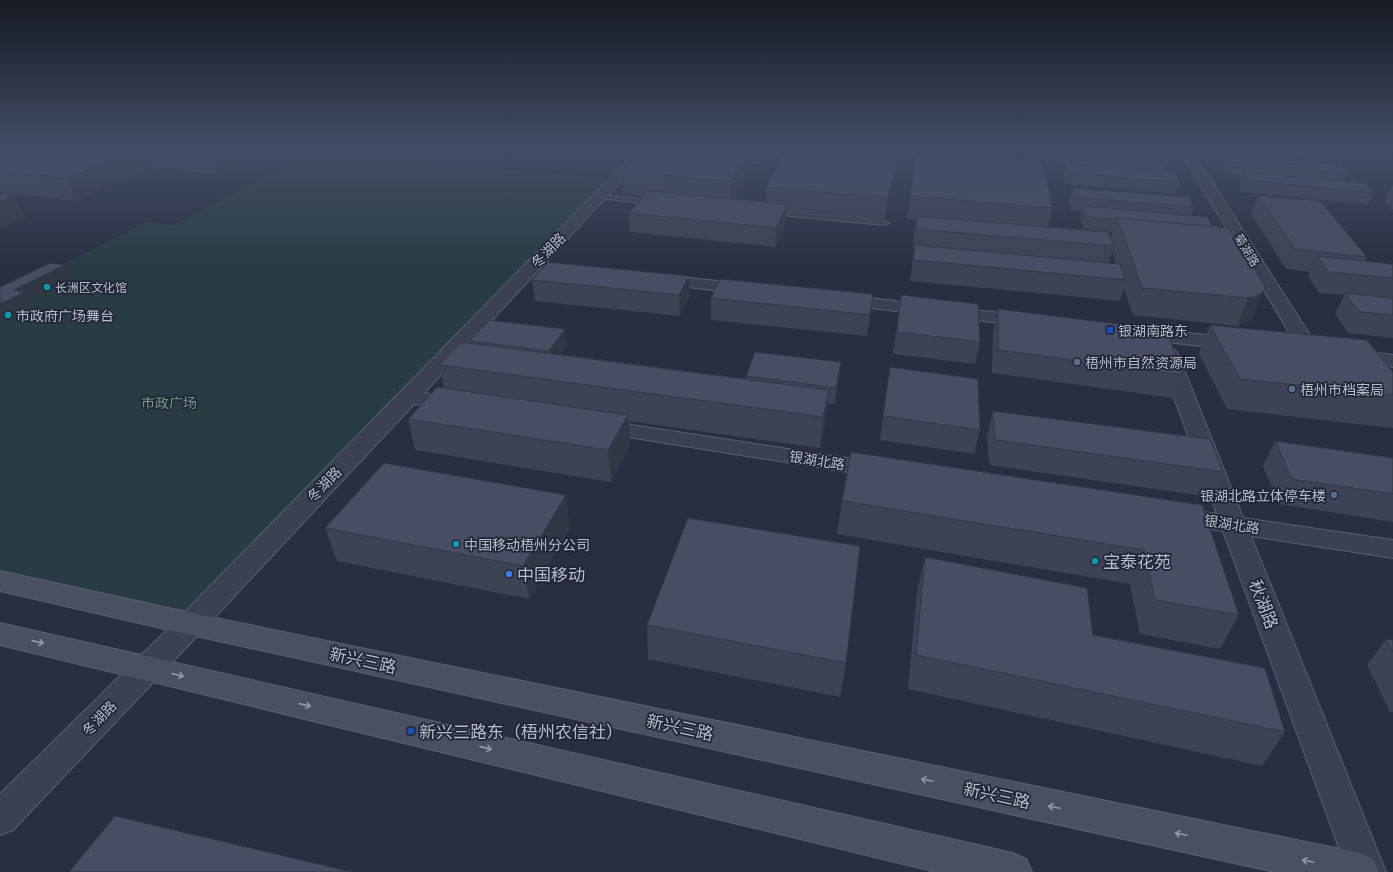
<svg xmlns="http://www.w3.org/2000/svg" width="1393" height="872" font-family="Lato,'Noto Sans SC',sans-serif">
	<rect width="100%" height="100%" fill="#282f42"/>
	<!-- green -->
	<polygon fill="#2a3c43" points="313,152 616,179 191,624 0,581 0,296 147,222 172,225"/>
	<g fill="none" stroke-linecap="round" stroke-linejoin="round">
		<defs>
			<g id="service">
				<polygon points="599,195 654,200 657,202 654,204 597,198 597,196"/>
				<polygon points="772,211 885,221 889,223 885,225 770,214 768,213"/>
			</g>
			<g id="minor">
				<polygon points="639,148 652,148 424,393 461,400 464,404 461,408 454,410 414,404 201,632 13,830 0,835 0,794 181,616"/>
				<polygon points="1178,148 1190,148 1321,352 1318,356 1311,358 1304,356 1301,352"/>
				<polygon points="661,275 746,284 752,285 754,289 752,293 746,294 655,283 653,280 655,277"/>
				<polygon points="842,295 1026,316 1032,317 1035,321 1032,325 1026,326 836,304 833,300 836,296"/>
				<polygon points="1140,328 1235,338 1242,340 1244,344 1242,348 1235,350 1133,338 1131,334 1133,330"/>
				<polygon points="1168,348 1175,350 1178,354 1243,518 1393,540 1393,558 1251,536 1386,872 1348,872 1223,531 1169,522 1166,516 1169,510 1178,508 1217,514 1158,354 1161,350"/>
				<polygon points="1352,350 1393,355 1393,367 1345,360 1342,356 1345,352"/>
				<polygon points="599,420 879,463 887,465 891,470 887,475 879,477 591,431 588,426 591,421"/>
			</g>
			<g id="secondary">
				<polygon points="0,571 191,613 1360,853 1373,859 1379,872 1275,872 191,635 0,591"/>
				<polygon points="0,623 1013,853 1026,859 1032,872 936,872 0,645"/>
			</g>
		</defs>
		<!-- service casing -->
		<use href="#service" stroke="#5a5f6f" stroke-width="2"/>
		<!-- minor casing -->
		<use href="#minor" stroke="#5a5f6f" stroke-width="2"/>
		<!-- secondary casing -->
		<use href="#secondary" stroke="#5a5f6f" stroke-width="2"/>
		<!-- service -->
		<use href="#service" fill="#3c4151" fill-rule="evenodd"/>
		<!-- minor -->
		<use href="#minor" fill="#3c4151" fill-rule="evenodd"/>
		<!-- secondary -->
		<use href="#secondary" fill="#4a5064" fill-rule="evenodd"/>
	</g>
	<!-- wall -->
	<g fill="#3d4355" fill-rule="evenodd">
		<polygon points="0,148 272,148 217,174 153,168 76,201 0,192"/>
		<polygon points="662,148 769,148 760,164 744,163 744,182 733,199 766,202 766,187 896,164 884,221 787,212 786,222 775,247 630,232 629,213 644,196 623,194 622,172 663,153"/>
		<polygon points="1061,148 1154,148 1153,152 1168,160 1165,172 1061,164 1059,156"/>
		<polygon points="1201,148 1293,148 1299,155 1297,161 1348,173 1344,182 1374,193 1368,205 1243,192 1239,184 1243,176 1225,174 1221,166 1223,160 1207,159"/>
		<polygon points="1322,148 1364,148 1362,154 1325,151"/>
		<path d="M916,153L1053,208L1048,227L1111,238L1112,232L1084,229L1080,219L1083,211L1071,210L1069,200L1072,188L1194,207L1191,215L1212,226L1229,228L1253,316L1250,320L1244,324L1237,326L1133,315L1124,288L1120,301L910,281L912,265L914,248H913L914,234L916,220L907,219ZM1112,251L1116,264L1109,263Z"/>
		<polygon points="1066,164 1180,182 1176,194 1066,184 1063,176"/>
		<polygon points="1393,184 1393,209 1391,209 1384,202"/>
		<polygon points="1258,196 1367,257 1365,261 1393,264 1393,338 1348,333 1335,314 1344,295 1319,293 1308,276 1310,272 1286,269 1251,214"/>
		<polygon points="548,262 690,296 679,316 535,301 532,280"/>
		<polygon points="873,294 867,336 711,320 711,298"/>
		<polygon points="901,295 980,342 975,364 893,354"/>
		<polygon points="998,309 1182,375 1173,398 992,373 993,330"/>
		<polygon points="1210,325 1393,372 1393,428 1227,409 1199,354"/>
		<polygon points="470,341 567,344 560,354 746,379 746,376 841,362 839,378 835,404 828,403 826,420 820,448 628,421 630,446 611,482 415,450 408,419 444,388 439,365 470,343"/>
		<polygon points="890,367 980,430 974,454 880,440"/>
		<polygon points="993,411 1223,472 1211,497 989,465 987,435"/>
		<polygon points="1275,441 1393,458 1393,522 1279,504 1263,466"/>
		<polygon points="842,501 1202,505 1239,615 1220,649 1140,634 1130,584 837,534"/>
		<polygon points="570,527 529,599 337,561 325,528"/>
		<polygon points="925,557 1093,635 1285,732 1262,766 908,689 917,591"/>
		<polygon points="647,625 846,663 840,697 648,659"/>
		<polygon points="1386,639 1393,640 1393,712 1390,712 1367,665"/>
	</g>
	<!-- shaded-wall -->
	<g fill="#323745">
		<polygon points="141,148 146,148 153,168 76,201 66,178"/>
		<polygon points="220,148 272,148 217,174 210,153"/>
		<polygon points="761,148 769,148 760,164"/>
		<polygon points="898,148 896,164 884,221 888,198"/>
		<polygon points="744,160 744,182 730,204 731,181"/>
		<polygon points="15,195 26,218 0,230 0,201"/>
		<polygon points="787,204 786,222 775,247 776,228"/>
		<polygon points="65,265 71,279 29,300 32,306 0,323 0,304 14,290"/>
		<polygon points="689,276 690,296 679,316 679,295"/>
		<polygon points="1265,289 1253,316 1250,320 1244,324 1237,326 1248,298"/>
		<polygon points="565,329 567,344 551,366 549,351"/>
		<polygon points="841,362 839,378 835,404 836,388"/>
		<polygon points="829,390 826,420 820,448 823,417"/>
		<polygon points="628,415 630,446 611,482 608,450"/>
		<polygon points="566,495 570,527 529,599 523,566"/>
	</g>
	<!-- building -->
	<g fill="#474e63" stroke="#323745">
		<polygon points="0,148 141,148 66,178 0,171"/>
		<polygon points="164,148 220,148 210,153"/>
		<polygon points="788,148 898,148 888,198 766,187"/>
		<polygon points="1062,148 1107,148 1164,152 1168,160 1064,152"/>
		<polygon points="1218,148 1293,148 1299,155"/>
		<polygon points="641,152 744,160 731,181 622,172"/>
		<polygon points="916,153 1042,163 1053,208 910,196"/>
		<polygon points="1225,155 1341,165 1348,173 1230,162"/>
		<polygon points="1066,164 1175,173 1180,182 1069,173"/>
		<polygon points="1244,172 1367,184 1374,193 1248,180"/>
		<polygon points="1072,188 1188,197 1194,207 1075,197"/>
		<polygon points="648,191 787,204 776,228 629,213"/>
		<polygon points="0,193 15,195 0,201"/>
		<polygon points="1258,196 1320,201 1367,257 1295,249"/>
		<polygon points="1084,206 1207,217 1212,226 1117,218 1116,219 1087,217"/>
		<polygon points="917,216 1108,232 1114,246 916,229"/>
		<polygon points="1117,218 1229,228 1264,284 1265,289 1262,293 1255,297 1248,298 1142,288"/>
		<polygon points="915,245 1120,264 1126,280 913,260"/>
		<polygon points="1317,256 1393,264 1393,278 1329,272"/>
		<polygon points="548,262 689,276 679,295 532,280"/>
		<polygon points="50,263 65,265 14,290 25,292 0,304 0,287"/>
		<polygon points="720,279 873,294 870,315 711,298"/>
		<polygon points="1345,293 1393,298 1393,315 1359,312"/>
		<polygon points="901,295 978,304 980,342 897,332"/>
		<polygon points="998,309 1167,330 1182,375 998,350"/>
		<polygon points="489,320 565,329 549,351 470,341"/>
		<polygon points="1210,325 1367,340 1393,372 1393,395 1240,379"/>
		<polygon points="461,342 829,390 823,417 439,365"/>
		<polygon points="755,352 841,362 836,388 746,376"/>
		<polygon points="890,367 978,379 980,430 883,416"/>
		<polygon points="437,387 628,415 608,450 408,419"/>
		<polygon points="993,411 1210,439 1223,472 995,440"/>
		<polygon points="1275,441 1393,458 1393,494 1292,479"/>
		<polygon points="851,452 1202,505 1239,615 1155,600 1144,550 842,501"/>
		<polygon points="384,463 566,495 523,566 325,528"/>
		<polygon points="688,518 860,546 846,663 647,625"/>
		<polygon points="925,557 1087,588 1093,635 1265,668 1285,732 916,655"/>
		<polygon points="1386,639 1393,640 1393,652"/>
		<polygon points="115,816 352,872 69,872"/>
	</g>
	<!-- one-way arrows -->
	<defs><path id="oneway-shaft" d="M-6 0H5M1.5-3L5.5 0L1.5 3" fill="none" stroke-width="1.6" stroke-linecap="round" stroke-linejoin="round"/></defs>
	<g stroke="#9297a7">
		<use href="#oneway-shaft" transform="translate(38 642) rotate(13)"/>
		<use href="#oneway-shaft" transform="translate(178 675) rotate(13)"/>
		<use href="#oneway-shaft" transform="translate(305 705) rotate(13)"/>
		<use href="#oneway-shaft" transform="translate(486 748) rotate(13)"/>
		<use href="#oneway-shaft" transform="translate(927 780) rotate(-168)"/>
		<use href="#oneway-shaft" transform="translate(1054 807) rotate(-168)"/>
		<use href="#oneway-shaft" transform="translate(1181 834) rotate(-168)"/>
		<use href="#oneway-shaft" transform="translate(1308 861) rotate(-168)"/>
	</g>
	<!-- sky -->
	<linearGradient id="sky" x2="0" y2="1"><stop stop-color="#161a24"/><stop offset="0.55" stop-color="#424d65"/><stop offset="1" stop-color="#424d65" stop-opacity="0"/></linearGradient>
	<rect width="1393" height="270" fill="url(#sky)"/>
	<!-- markers -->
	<g fill="#0f9aa8" stroke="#212637" stroke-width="1.5">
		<circle cx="47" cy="287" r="4"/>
		<circle cx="8" cy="315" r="4"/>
		<circle cx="456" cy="544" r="4"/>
		<circle cx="1095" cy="561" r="4"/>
	</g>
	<g fill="#1a4fb4" stroke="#212637" stroke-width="1.5">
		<rect x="1106" y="326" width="8" height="8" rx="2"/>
		<rect x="407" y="727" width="8" height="8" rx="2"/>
	</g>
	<g fill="#5c6f8a" stroke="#212637" stroke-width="1.5">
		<circle cx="1077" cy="362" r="4"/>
		<circle cx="1292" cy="389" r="4"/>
		<circle cx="1334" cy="495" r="4"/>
	</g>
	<circle fill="#3f7fe0" stroke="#212637" stroke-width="1.5" cx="509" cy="574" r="4"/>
	<g text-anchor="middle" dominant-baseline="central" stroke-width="3.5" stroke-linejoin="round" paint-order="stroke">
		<!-- far-street labels -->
		<g font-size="12" fill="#b9bdcb" stroke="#212637">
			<text transform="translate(1247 250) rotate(58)">菊湖路</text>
		</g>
		<!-- far-poi labels -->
		<g font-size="12" fill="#b9bdcb" stroke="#212637" text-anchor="start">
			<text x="55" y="287">长洲区文化馆</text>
		</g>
		<!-- street labels -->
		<g font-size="14" fill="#b9bdcb" stroke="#212637">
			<text transform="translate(548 250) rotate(-46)">冬湖路</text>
			<text transform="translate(817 460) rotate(9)">银湖北路</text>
			<text transform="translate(324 484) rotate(-46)">冬湖路</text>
			<text transform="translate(1232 524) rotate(9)">银湖北路</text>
			<text transform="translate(99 718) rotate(-46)">冬湖路</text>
		</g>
		<!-- poi labels -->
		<g font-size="14" fill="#b9bdcb" stroke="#212637" text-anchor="start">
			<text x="16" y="315">市政府广场舞台</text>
			<text x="1118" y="330">银湖南路东</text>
			<text x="1085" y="362">梧州市自然资源局</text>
			<text x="1300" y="389">梧州市档案局</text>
			<text x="1326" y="495" text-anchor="end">银湖北路立体停车楼</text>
			<text x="464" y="544">中国移动梧州分公司</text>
		</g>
		<!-- park labels -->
		<g font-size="14" fill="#719b81" stroke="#212637">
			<text x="169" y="402">市政广场</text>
		</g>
		<!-- near-poi labels -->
		<g font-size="17" fill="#b9bdcb" stroke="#212637" text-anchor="start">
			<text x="1103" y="561">宝泰花苑</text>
			<text x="517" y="574">中国移动</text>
			<text x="419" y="731">新兴三路东（梧州农信社）</text>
		</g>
		<!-- near-street labels -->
		<g font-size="17" fill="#b9bdcb" stroke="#212637">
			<text transform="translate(1264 604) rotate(69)">秋湖路</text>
			<text transform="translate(363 660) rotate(12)">新兴三路</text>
			<text transform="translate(680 727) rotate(12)">新兴三路</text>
			<text transform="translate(997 795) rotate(12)">新兴三路</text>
		</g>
	</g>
</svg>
